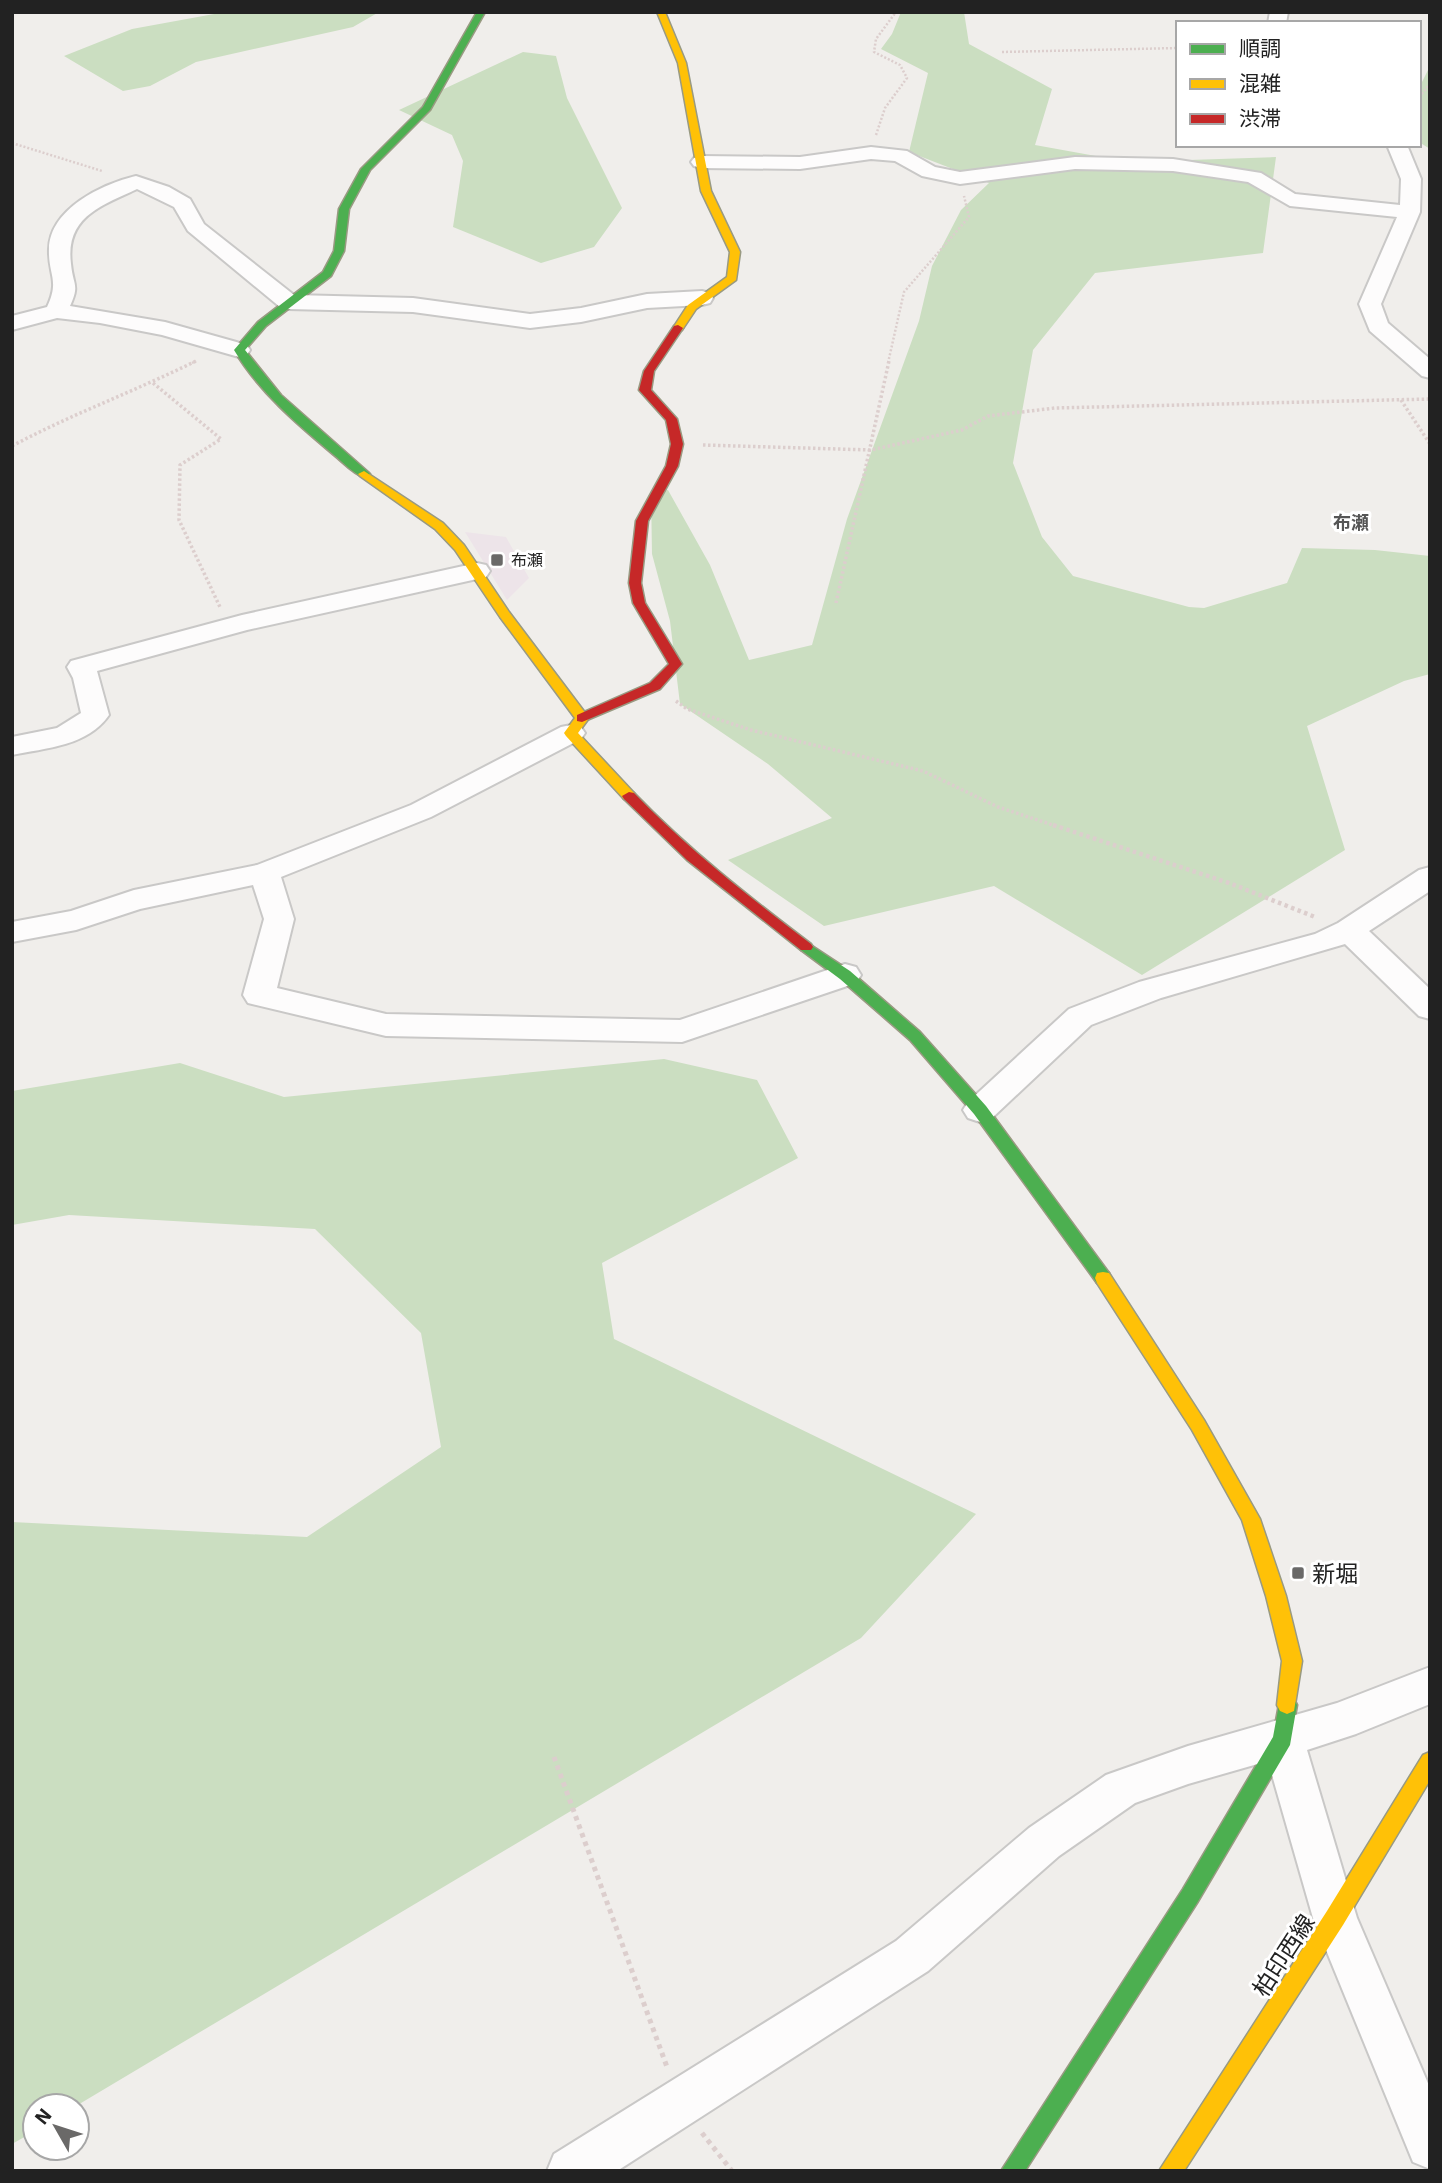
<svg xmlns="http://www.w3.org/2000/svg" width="1442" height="2183" font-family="'IBM Plex Sans','Noto Sans JP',sans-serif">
	<rect width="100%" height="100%" fill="#f0eeeb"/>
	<!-- industrial -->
	<polygon fill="#ede4e9" points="465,532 506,537 529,578 507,600"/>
	<!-- forest -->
	<g fill="#cbdec1">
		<polygon points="225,12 379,12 353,27 196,62 150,86 123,91 64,56 132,29"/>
		<polygon points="901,12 964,12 969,44 1052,89 1035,145 1129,162 1276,157 1263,253 1095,273 1033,350 1013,463 1042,537 1073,576 1189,607 1204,608 1287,583 1302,548 1375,550 1430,556 1430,674 1404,681 1307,726 1345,850 1142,975 994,886 824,926 728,860 832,818 768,764 680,704 670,621 652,554 651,493 668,490 710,565 749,660 812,645 847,519 919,321 932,266 961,210 989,183 909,152 928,73 881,49 892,34"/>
		<polygon points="523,52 556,56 567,98 622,208 594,247 541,263 453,227 463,161 452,135 399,110"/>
		<polygon points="1430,66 1430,149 1419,142 1419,88"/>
		<polygon points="664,1059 757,1080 798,1158 602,1263 614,1339 976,1514 861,1638 76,2106 35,2106 35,2131 12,2144 12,1522 307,1537 441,1447 421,1333 315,1229 69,1215 12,1225 12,1091 180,1063 284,1097"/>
	</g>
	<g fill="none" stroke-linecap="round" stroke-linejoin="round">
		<defs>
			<g id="street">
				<polygon points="1270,12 1288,12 1286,23 1268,23"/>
				<polygon points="1387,145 1407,145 1421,179 1420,212 1381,304 1388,323 1430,359 1430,378 1422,376 1370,331 1359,304 1397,217 1290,206 1248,182 1173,171 1075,169 960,184 922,176 895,161 871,159 800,169 701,168 694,166 691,162 694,158 701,156 800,157 871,147 907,151 935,167 960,172 1075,157 1173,159 1261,173 1295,194 1400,205 1401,179"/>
				<path d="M136,176L169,187L190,199L204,224L294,295L413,298L530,314L581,308L647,294L702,291L710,293L713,298L710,303L702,305L647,308L581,322L530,328L413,312L288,309L280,307L188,231L174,207L137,189C101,206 65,217 71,264C73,286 80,284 70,306L165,322L247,345L250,350L247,355L239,357L162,335L100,323L57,318L12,330V316L47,307C60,280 48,275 49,249C50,209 102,184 136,176Z"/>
				<path d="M477,563L486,565L490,571L486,577L247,630L97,671L109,715C88,746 46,748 12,755V737L57,728L81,713L73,678L67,667L71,661L242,615Z"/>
				<polygon points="571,725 581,727 585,733 581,739 431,817 281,877 294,919 277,988 386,1014 680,1020 845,964 856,967 861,975 856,983 682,1042 386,1036 248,1003 243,995 264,919 253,885 140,909 76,930 12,942 12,922 71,911 134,890 257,865 411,805 561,727"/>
				<polygon points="1430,867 1430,891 1369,931 1430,989 1430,1019 1419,1016 1345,944 1161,998 1091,1025 992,1118 980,1122 968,1118 963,1110 968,1102 1069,1009 1139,982 1315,934 1338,923 1419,870"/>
				<polygon points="1430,1667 1430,1704 1356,1734 1307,1750 1357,1918 1430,2088 1430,2169 1413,2162 1313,1918 1268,1761 1188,1784 1135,1803 1059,1856 928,1971 617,2171 547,2171 554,2154 896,1941 1029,1828 1106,1775 1188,1746 1337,1703"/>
			</g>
			<g id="fast">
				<path d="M477,12H485L430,110L370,170L349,209L344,251L331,276L266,326L245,350L281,395L368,472L370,474L364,477C353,474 343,462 334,455C297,424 259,392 234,350L258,322L323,272L334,251L339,209L361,169L423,107Z"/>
				<polygon points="806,942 850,971 920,1032 986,1106 1109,1273 1111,1278 1109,1283 1097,1283 974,1114 910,1040 840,979 801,950 799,947"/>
				<polygon points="1287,1696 1294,1699 1297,1705 1290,1745 1197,1903 1025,2171 1001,2171 1183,1889 1273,1737 1280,1699"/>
			</g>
			<g id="slow">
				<polygon points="657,12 665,12 686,63 711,191 740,252 736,280 696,309 682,330 678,331 673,328 688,305 727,277 730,252 701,191 678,63"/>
				<polygon points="364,471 443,523 464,545 509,612 589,718 578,733 634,793 636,796 634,799 624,799 566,736 564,733 575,718 500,617 455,550 435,529 360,476 358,474"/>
				<polygon points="1103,1272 1109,1273 1204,1420 1260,1519 1286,1596 1302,1661 1294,1711 1287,1714 1280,1711 1277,1705 1282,1661 1266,1596 1242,1520 1192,1430 1097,1283 1095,1278 1097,1273"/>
				<polygon points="1430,1752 1430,1780 1343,1925 1184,2171 1159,2171 1327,1911 1423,1755"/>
			</g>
			<g id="jam">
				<polygon points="678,325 683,328 654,371 651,390 677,419 683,444 678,466 648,521 641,583 645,603 682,664 660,689 582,722 577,721 577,715 650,683 669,664 633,603 629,583 636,521 666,466 671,444 666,420 639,390 644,371 674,326"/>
				<path d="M629,792L634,793C688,849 749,897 811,944L813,947L811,950H801L687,860L624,799L622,796Z"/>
			</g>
		</defs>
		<!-- street casing -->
		<use href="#street" stroke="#c9c8c7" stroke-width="4"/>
		<!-- fast casing -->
		<use href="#fast" stroke="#999a82" stroke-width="3"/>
		<!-- slow casing -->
		<use href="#slow" stroke="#999a82" stroke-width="3"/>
		<!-- jam casing -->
		<use href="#jam" stroke="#999a82" stroke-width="3"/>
		<!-- path-far3 -->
		<g stroke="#dccecd" stroke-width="2.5" stroke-dasharray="2 2" stroke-linecap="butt">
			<polyline points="1002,52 1178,48"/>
			<polyline points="1419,97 1430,84"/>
			<polyline points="876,135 885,108 907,78 900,65 874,52 876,39 896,12"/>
			<polyline points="12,143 102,171"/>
			<polyline points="192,363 196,361"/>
			<polyline points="888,363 904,292 969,217 964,196"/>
		</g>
		<!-- path-far2 -->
		<g stroke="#dccecd" stroke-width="3.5" stroke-dasharray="2.5 2.5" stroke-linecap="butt">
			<polyline points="153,383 221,439 180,465 179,520 220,607"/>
			<polyline points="1401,400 1430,444"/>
			<polyline points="703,445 871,450 962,430 988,416 1055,408 1430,399"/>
			<path d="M12,446C72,414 135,391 196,361"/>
			<polyline points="836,603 889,361"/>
			<polyline points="676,701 687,709 751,730 923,771 998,807 1059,827"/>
		</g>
		<!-- path-far1 -->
		<polyline stroke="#dccecd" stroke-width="4.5" stroke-dasharray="3.5 3.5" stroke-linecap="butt" points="1053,825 1229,883 1315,917"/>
		<!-- path -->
		<g stroke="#dccecd" stroke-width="5" stroke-dasharray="4.5 4.5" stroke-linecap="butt">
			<polyline points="554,1757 667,2067"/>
			<polyline points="702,2133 732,2171"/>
		</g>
		<!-- street -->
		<use href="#street" fill="#fdfcfc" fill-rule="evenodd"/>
		<!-- fast -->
		<use href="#fast" fill="#4caf50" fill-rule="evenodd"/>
		<!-- slow -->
		<use href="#slow" fill="#ffc107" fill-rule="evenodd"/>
		<!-- jam -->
		<use href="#jam" fill="#c62828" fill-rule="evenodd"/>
	</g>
	<!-- markers -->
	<g fill="#6a6968" stroke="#fff" stroke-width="2.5">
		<rect x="490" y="553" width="14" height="14" rx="3.5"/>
		<rect x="1291" y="1566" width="14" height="14" rx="3.5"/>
	</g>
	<g text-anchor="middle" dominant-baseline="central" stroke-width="6" stroke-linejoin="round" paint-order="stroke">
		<!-- far-poi labels -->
		<g font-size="16" fill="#222" stroke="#fff" text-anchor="start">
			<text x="511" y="560">布瀬</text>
		</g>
		<!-- far-neighbourhood labels -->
		<g font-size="18" font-weight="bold" fill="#555" stroke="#fff">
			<text x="1351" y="522">布瀬</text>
		</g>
		<!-- near-poi labels -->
		<g font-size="23" fill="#222" stroke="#fff" text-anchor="start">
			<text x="1312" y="1573">新堀</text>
		</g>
		<!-- near-street labels -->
		<g font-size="23" fill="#222" stroke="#fff">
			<text transform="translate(1283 1955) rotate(-57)">柏印西線</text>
		</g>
	</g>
	<!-- border -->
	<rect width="1442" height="2183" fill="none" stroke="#222222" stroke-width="28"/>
	<!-- legend -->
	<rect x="1176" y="21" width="245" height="126" fill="#ffffff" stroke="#a7a7a7" stroke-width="2"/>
	<rect x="1190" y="44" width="35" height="10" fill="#4caf50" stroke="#a7a7a7" stroke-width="2"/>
	<text x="1239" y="56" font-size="21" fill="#222222">順調</text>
	<rect x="1190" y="79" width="35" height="10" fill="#ffc107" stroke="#a7a7a7" stroke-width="2"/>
	<text x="1239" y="91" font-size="21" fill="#222222">混雑</text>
	<rect x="1190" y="114" width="35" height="10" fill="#c62828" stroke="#a7a7a7" stroke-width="2"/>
	<text x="1239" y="126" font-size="21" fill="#222222">渋滞</text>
	<!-- north arrow -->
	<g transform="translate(56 2127) rotate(309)"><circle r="33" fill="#ffffff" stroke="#a7a7a7" stroke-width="2"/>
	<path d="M0-5L12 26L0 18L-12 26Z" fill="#6a6968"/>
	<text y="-10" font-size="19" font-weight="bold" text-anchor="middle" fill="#222222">N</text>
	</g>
</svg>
